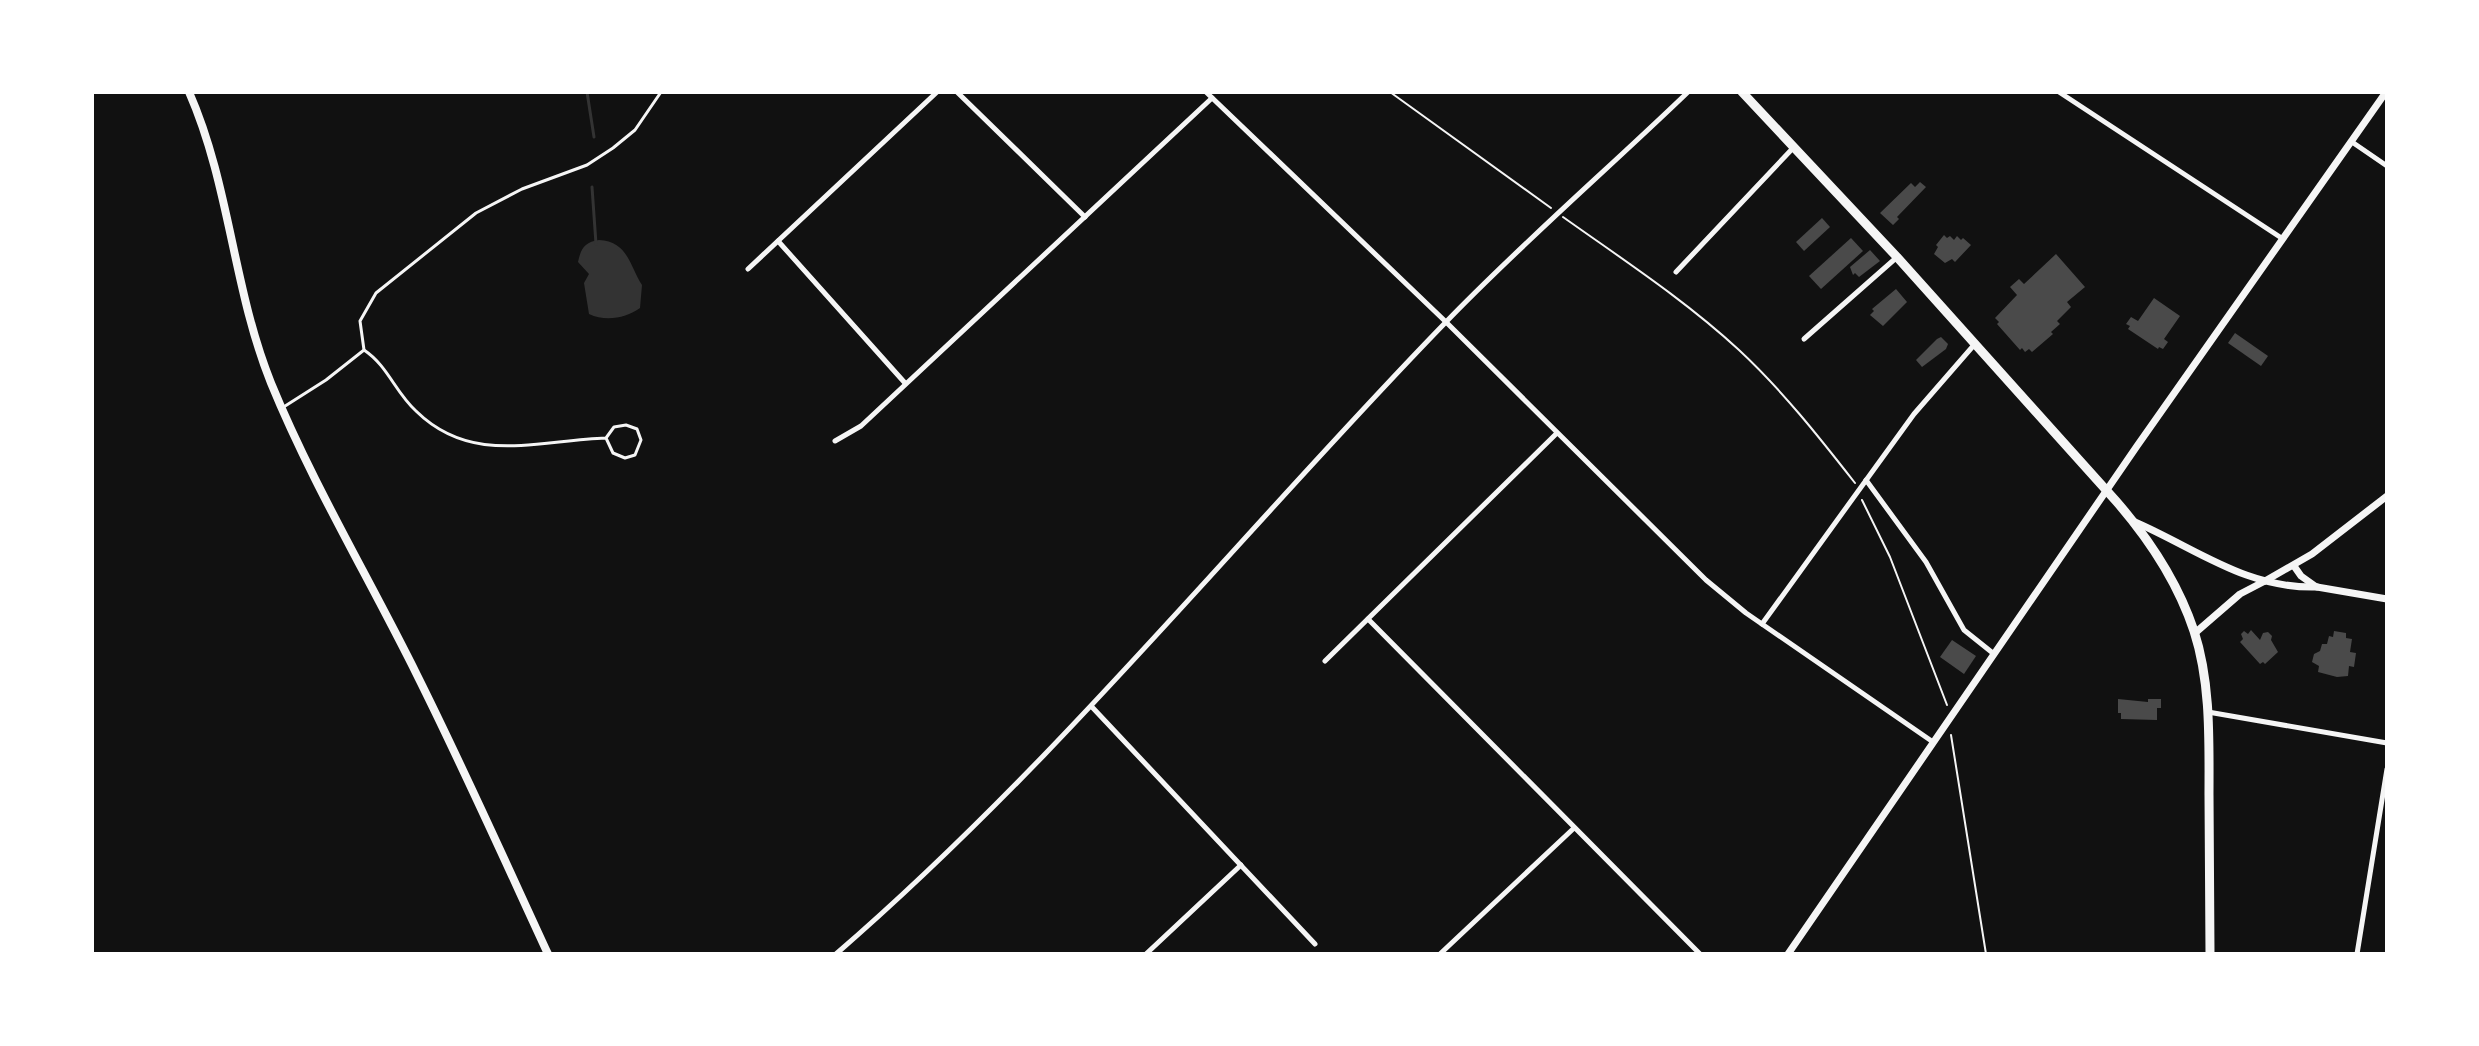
<svg xmlns="http://www.w3.org/2000/svg" width="2479" height="1046" font-family="Lato,sans-serif">
	<rect width="100%" height="100%" fill="#111"/>
	<!-- water -->
	<path fill="#333" d="M599,240C628,241 630,267 642,285L640,308C626,318 606,322 589,314L584,283L589,274L578,262C581,248 585,242 599,240Z"/>
	<g fill="none" stroke-linecap="round" stroke-linejoin="round">
		<!-- stream -->
		<g stroke="#333" stroke-width="3">
			<polyline points="587,92 594,137"/>
			<polyline points="592,187 596,244"/>
		</g>
	</g>
	<!-- building -->
	<g fill="#4a4a4a">
		<polygon points="1920,182 1926,187 1897,217 1899,219 1893,225 1880,213 1911,183 1915,187"/>
		<polygon points="1822,218 1830,227 1804,251 1796,242"/>
		<polygon points="1944,235 1947,238 1950,236 1954,240 1957,236 1961,240 1963,238 1971,245 1955,262 1952,259 1945,263 1934,254 1938,247 1936,245"/>
		<polygon points="1851,238 1863,251 1821,289 1809,276"/>
		<polygon points="1870,250 1880,261 1859,277 1855,273 1853,275 1850,267"/>
		<polygon points="2056,254 2085,287 2067,302 2071,307 2057,321 2060,324 2051,332 2053,334 2032,352 2029,349 2025,352 2022,348 2020,350 1997,324 1999,322 1995,318 2017,295 2010,287 2019,279 2024,284"/>
		<polygon points="1896,289 1907,302 1883,326 1870,315 1874,311 1872,309"/>
		<polygon points="2154,298 2180,316 2164,339 2168,342 2163,349 2159,347 2158,349 2128,329 2130,326 2126,324 2131,317 2138,321"/>
		<polygon points="2235,333 2268,356 2261,366 2228,343"/>
		<polygon points="1941,337 1948,344 1946,349 1922,367 1916,360 1937,339"/>
		<polygon points="2251,630 2260,640 2263,633 2268,632 2272,636 2271,640 2278,652 2265,664 2263,662 2260,664 2240,642 2243,639 2241,634 2244,631 2248,634"/>
		<polygon points="2334,631 2346,633 2346,638 2352,639 2350,652 2356,653 2354,667 2349,666 2348,676 2337,677 2318,672 2319,666 2312,662 2314,654 2320,651 2322,644 2327,644 2329,636 2333,637"/>
		<polygon points="1952,640 1976,656 1964,674 1940,657"/>
		<polygon points="2118,699 2148,702 2148,699 2161,699 2161,708 2157,708 2157,720 2121,719 2121,713 2118,713"/>
	</g>
	<g fill="none" stroke-linecap="round" stroke-linejoin="round">
		<!-- path -->
		<g stroke="#f5f5f5" stroke-width="2">
			<polyline points="1390,92 1551,208"/>
			<path d="M1563,217C1622,259 1685,300 1739,350C1782,390 1819,437 1855,483"/>
			<polyline points="1862,500 1890,557 1947,705"/>
			<polyline points="1951,735 1986,954"/>
		</g>
		<!-- service -->
		<g stroke="#f5f5f5" stroke-width="3">
			<path d="M364,350C388,366 395,392 416,411C472,466 538,440 606,438L613,453L625,458L635,455L641,440L637,429L626,425L614,427L606,438"/>
			<polyline points="282,408 326,380 364,350 360,321 376,293 476,213 522,189 587,165 613,148 635,130 661,92"/>
		</g>
		<!-- minor -->
		<g stroke="#f5f5f5" stroke-width="5">
			<polyline points="957,92 1085,217"/>
			<polyline points="1206,92 1446,322 1706,580 1746,613 1933,742"/>
			<polyline points="2059,92 2283,239"/>
			<polyline points="2352,142 2387,166"/>
			<polyline points="778,241 905,383"/>
			<polyline points="748,269 937,92"/>
			<polyline points="1676,272 1794,147"/>
			<polyline points="1804,339 1896,258"/>
			<polyline points="835,441 861,426 1212,98"/>
			<polyline points="1866,480 1926,562 1964,630 1994,654"/>
			<polyline points="1368,619 1700,954"/>
			<polyline points="1762,624 1914,414 1974,345"/>
			<polyline points="1325,661 1557,433"/>
			<polyline points="1092,707 1315,944"/>
			<polyline points="2208,712 2387,743"/>
			<path d="M836,954C1058,762 1241,533 1445,323C1522,243 1607,170 1688,92"/>
			<polyline points="1146,954 1241,865"/>
			<polyline points="1440,954 1573,829"/>
			<polyline points="2357,954 2387,769"/>
		</g>
		<!-- tertiary -->
		<g stroke="#f5f5f5" stroke-width="7">
			<polyline points="2317,587 2387,599"/>
			<polyline points="2195,633 2240,594 2265,581"/>
		</g>
		<!-- secondary -->
		<g stroke="#f5f5f5" stroke-width="7">
			<path d="M2135,522C2197,549 2246,589 2317,587"/>
			<polyline points="2294,566 2301,576 2315,586"/>
			<polyline points="2265,581 2312,554 2387,496"/>
			<polyline points="1788,954 2137,446 2386,92"/>
		</g>
		<!-- primary -->
		<path stroke="#f5f5f5" stroke-width="8" d="M189,92C230,185 233,289 271,383C312,483 369,578 417,675C463,767 505,861 548,954"/>
		<!-- trunk -->
		<path stroke="#f5f5f5" stroke-width="9" d="M1742,92L1897,257L2116,501C2150,540 2178,583 2194,631C2211,683 2209,741 2209,795C2209,848 2210,901 2210,954"/>
	</g>
	<!-- border -->
	<rect width="2479" height="1046" fill="none" stroke="#ffffff" stroke-width="188"/>
</svg>
